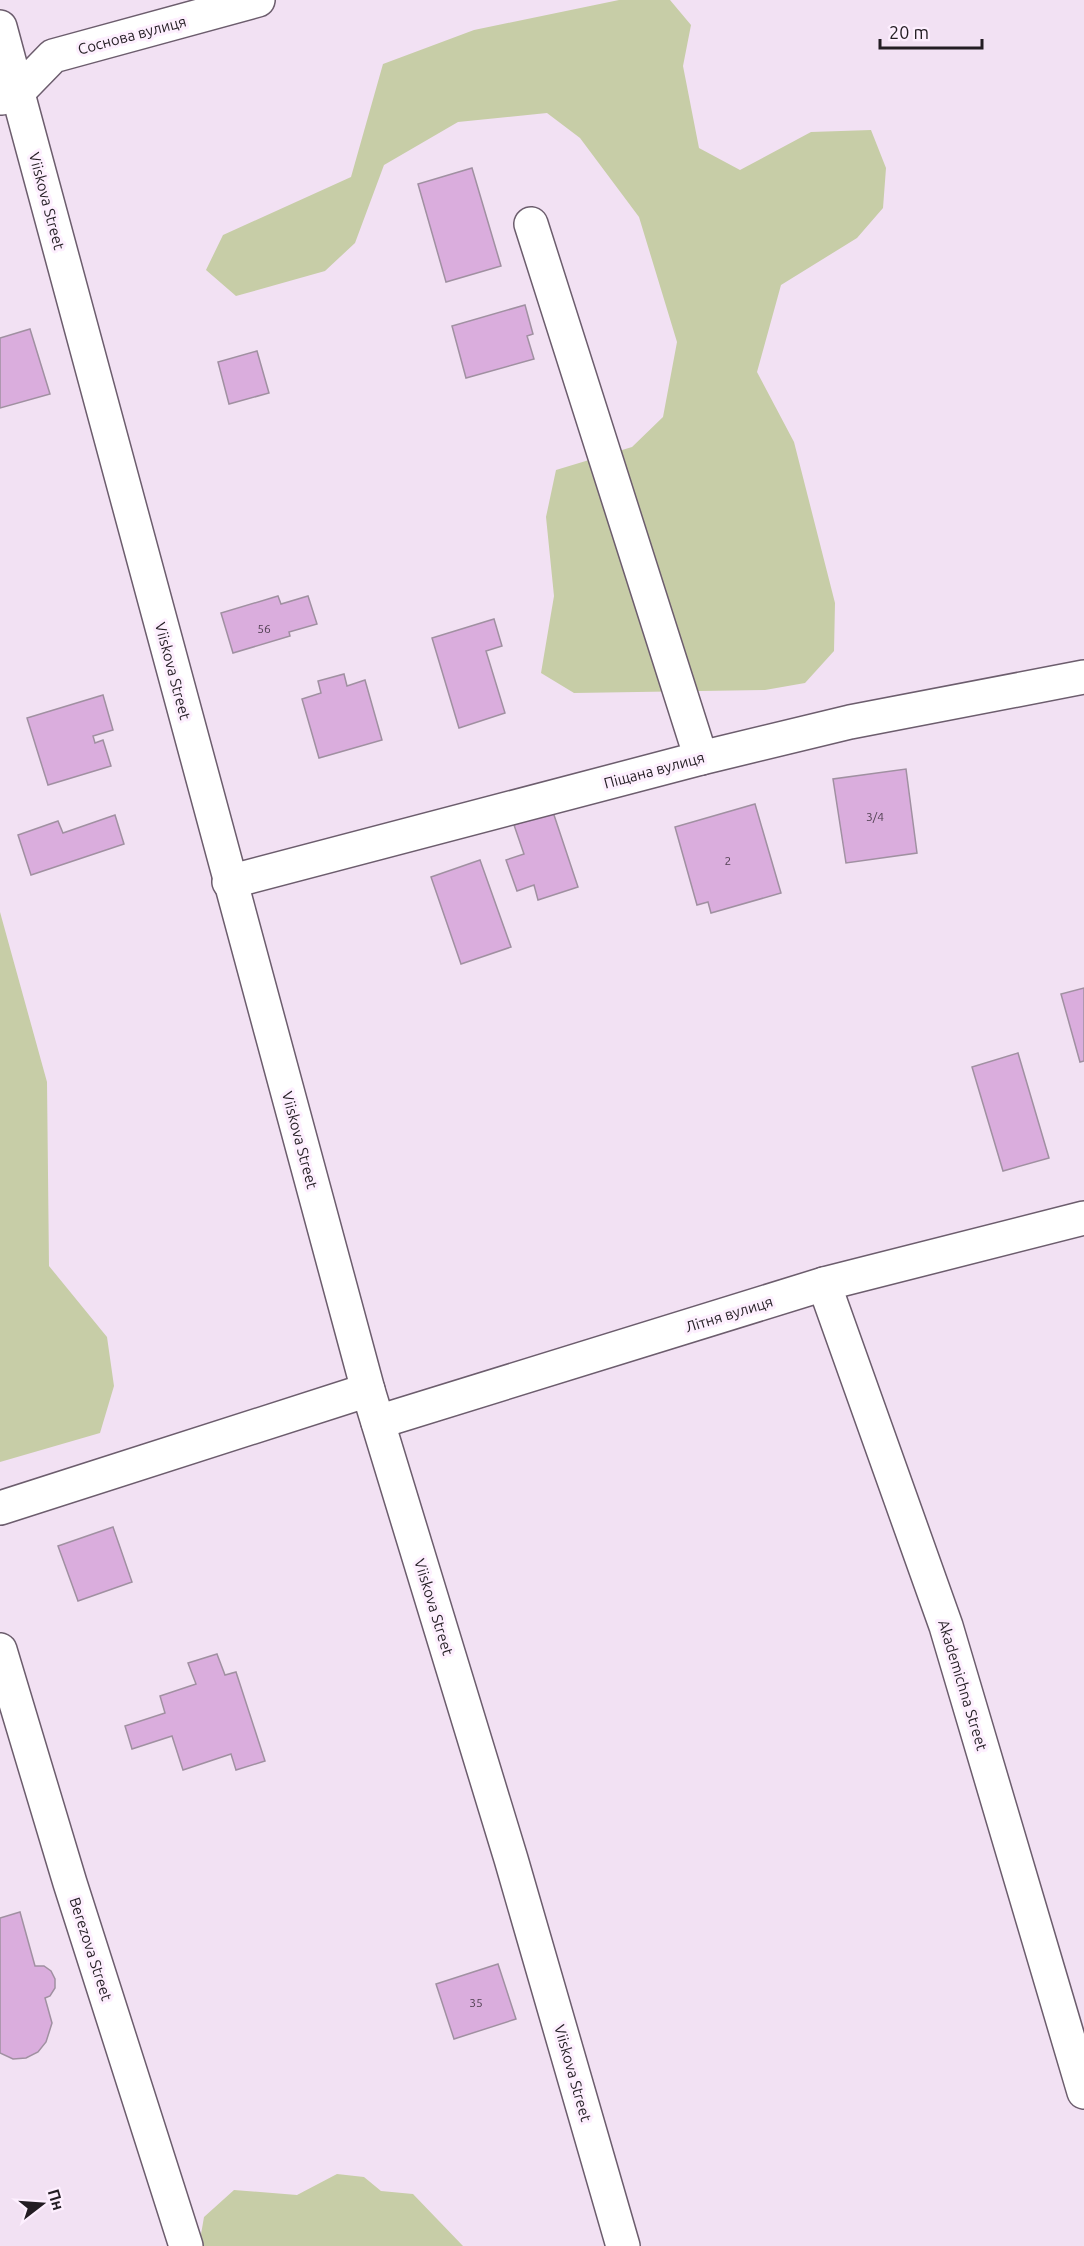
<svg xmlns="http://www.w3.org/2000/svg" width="1084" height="2246" font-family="Ubuntu,sans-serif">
	<rect width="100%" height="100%" fill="#f2e1f3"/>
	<!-- green -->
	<g fill="#c7cda7">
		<polygon points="619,0 670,0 691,25 683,66 699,148 740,170 811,132 871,130 886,168 883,208 857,238 781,285 757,372 794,442 835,603 834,651 805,683 765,690 574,693 541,673 554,596 546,517 556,470 632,447 663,417 677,342 639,217 580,138 547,113 458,122 384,165 355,243 325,271 236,296 206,270 223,235 351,177 383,64 474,30"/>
		<polygon points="0,912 47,1082 49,1266 107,1337 114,1386 100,1433 0,1462"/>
		<polygon points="337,2174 364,2177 381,2191 413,2194 463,2246 199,2246 204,2217 234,2190 297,2195"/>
	</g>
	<!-- building -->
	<g fill="#daaddd" stroke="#a090a1" stroke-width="1.5">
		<polygon points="472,168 501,266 446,282 418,184"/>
		<polygon points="525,305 533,334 527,336 534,359 466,378 452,326"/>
		<polygon points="30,329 50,394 0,408 0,338"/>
		<polygon points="257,351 269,393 229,404 218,362"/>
		<polygon points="278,596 281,604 308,596 317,624 289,632 290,636 233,653 221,613"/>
		<polygon points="494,619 502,646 486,651 505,713 459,728 432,638"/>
		<polygon points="344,674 347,686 365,680 382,740 319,758 302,699 321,693 318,681"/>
		<polygon points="103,695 113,730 93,736 95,743 103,740 111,766 48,785 27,718"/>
		<polygon points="906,769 917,853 846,863 833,779"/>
		<polygon points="755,804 781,893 711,913 708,902 697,905 675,827"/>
		<polygon points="553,812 578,887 538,900 534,885 517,891 506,860 524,854 514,825"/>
		<polygon points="115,815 124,844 31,875 18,835 58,821 63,833"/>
		<polygon points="480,860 511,947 461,964 431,877"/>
		<polygon points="1084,988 1084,1061 1080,1062 1061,994"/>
		<polygon points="1018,1053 1049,1158 1003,1171 972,1067"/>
		<polygon points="113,1527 132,1582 78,1601 58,1546"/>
		<polygon points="217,1654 225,1675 236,1672 265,1761 236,1770 231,1754 183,1770 172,1736 132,1749 125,1726 165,1713 160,1696 196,1684 188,1663"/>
		<polygon points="20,1912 35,1966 44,1966 51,1971 55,1979 55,1988 50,1996 45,1998 52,2023 46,2042 38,2052 26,2058 13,2059 0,2053 0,1918"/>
		<polygon points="498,1964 516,2019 454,2039 436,1984"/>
	</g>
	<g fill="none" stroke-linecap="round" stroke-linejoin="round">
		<defs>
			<g id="minor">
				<polyline points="0,27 368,1390 511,1859 623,2246"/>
				<polyline points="2,98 18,92 53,56 258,0"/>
				<polyline points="531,224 701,758"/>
				<polyline points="229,882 701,758 850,722 1084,677"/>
				<polyline points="824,1284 946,1626 1084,2092"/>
				<polyline points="378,1422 824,1284 1084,1218"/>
				<polyline points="0,1508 368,1390"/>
				<polyline points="0,1650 70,1883 186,2246"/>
			</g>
		</defs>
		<!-- minor casing -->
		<use href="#minor" stroke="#6c5d6d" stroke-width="36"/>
		<!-- minor -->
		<use href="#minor" stroke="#fff" stroke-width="33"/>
	</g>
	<g text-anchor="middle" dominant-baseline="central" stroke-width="6" stroke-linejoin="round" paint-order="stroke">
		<!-- number labels -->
		<g font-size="12" fill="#514152">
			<text x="264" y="628">56</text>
			<text x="875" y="816">3/4</text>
			<text x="728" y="860">2</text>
			<text x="476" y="2002">35</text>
		</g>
		<!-- street labels -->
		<g font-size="15" fill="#231d23" stroke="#fdeffe">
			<text transform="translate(132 35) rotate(-15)">Соснова вулиця</text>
			<text transform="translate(47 201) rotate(75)">Viiskova Street</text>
			<text transform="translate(173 671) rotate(75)">Viiskova Street</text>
			<text transform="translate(654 770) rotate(-15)">Піщана вулиця</text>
			<text transform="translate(300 1140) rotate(75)">Viiskova Street</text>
			<text transform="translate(729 1314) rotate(-17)">Літня вулиця</text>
			<text transform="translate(434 1607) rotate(73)">Viiskova Street</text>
			<text transform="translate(963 1685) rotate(73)">Akademichna Street</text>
			<text transform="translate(91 1949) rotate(72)">Berezova Street</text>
			<text transform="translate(573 2073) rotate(74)">Viiskova Street</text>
		</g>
	</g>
	<!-- north arrow -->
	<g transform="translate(42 2204) rotate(73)" stroke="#fdeffe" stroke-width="4.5" paint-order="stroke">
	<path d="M0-4.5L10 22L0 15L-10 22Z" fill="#231d23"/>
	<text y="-9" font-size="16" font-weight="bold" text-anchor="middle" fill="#231d23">Пн</text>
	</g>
	<!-- scale -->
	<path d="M880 39v9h102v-9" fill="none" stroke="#231d23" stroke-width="3"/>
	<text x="889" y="39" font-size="18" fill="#231d23" stroke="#fdeffe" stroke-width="4.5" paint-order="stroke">20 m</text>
</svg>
